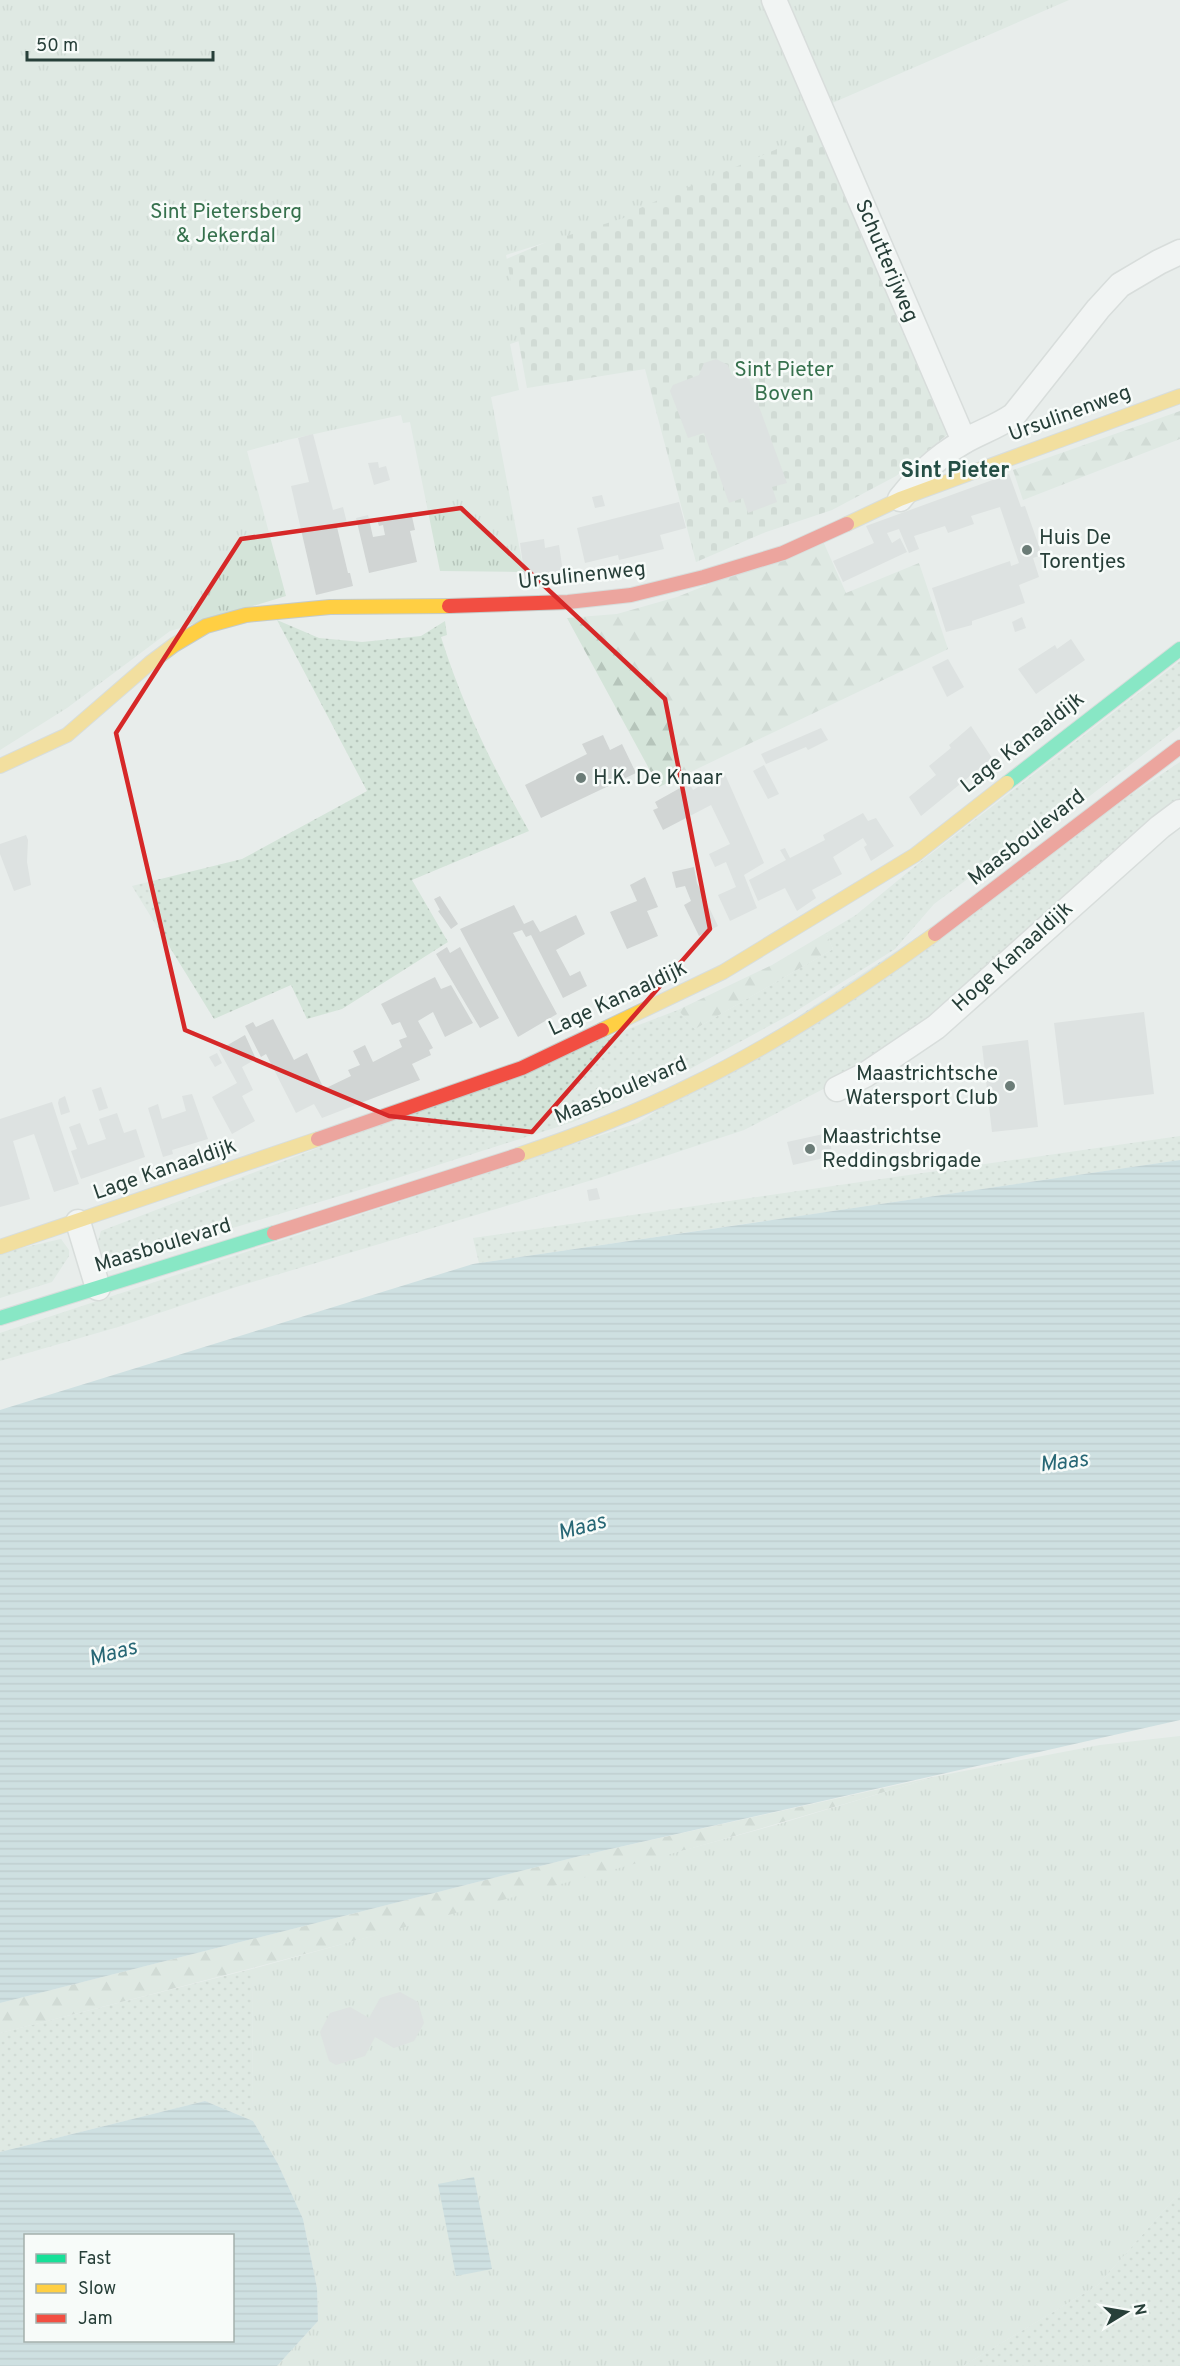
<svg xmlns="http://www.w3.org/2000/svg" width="1180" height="2366" font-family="Overpass,sans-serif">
	<defs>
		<pattern id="grass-dots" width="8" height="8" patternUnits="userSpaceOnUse" patternTransform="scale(1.5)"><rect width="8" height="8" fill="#d4e4d9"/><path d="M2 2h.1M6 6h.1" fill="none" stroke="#b6c5bb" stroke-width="1.8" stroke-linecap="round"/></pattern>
		<pattern id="forest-firs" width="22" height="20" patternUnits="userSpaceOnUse" patternTransform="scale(1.5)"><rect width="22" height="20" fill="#d4e4d9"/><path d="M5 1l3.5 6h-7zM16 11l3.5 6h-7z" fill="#b6c5bb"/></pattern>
		<pattern id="cemetery-stones" width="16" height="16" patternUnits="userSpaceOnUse" patternTransform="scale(1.5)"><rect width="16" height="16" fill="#d4e4d9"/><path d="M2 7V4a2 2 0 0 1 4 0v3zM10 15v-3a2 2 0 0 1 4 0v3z" fill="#b6c5bb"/></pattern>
		<pattern id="park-tufts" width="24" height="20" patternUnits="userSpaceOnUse" patternTransform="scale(1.5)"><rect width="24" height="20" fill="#d4e4d9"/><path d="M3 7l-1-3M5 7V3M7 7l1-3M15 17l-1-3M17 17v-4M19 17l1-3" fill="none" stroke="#b6c5bb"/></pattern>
		<pattern id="water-rules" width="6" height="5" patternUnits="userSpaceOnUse" patternTransform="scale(1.5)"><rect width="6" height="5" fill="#afd0d5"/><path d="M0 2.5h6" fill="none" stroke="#8eaaae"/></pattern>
	</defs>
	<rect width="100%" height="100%" fill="#e8edeb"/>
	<!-- grass -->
	<g fill="url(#grass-dots)">
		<path d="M277,620L319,638L362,642L421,636L445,621L447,635L441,637C463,707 493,767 529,831L412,880L448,942L342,1009L307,1019L291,985L214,1019L132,886L242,859L367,791Z"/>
		<polygon points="1180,661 1180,726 1024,847 985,866 934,904 895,949 793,1013 688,1070 573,1122 353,1192 125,1260 112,1261 102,1254 97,1245 101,1231 678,1010 695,1029 833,949 826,933 856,915 919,863"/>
		<polygon points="1180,762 1180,801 922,1027 858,1071 744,1130 602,1177 236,1287 118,1327 0,1361 0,1333 638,1123"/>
		<polygon points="1180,1136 1180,1160 479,1263 473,1238"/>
		<polygon points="61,1239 69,1250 69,1256 52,1282 0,1298 0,1253"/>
		<polygon points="252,1969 253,2121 205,2101 0,2152 0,2033"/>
		<polygon points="1180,2192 1180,2366 963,2366 1098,2285"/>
	</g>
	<!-- forest -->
	<g fill="url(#forest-firs)">
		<polygon points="1180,411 1180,439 1023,500 1013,470"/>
		<polygon points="822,539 846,593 919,563 948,649 659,787 567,618 617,614 677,597"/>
		<polygon points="826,933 833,949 695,1029 678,1010 772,965"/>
		<path d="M938,1776C628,1870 314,1953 0,2033V2003L584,1855Z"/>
	</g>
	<!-- cemetery -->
	<polygon fill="url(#cemetery-stones)" points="817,127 948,434 896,476 832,510 766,532 696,562 645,369 527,388 504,260"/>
	<!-- park -->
	<g fill="url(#park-tufts)">
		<polygon points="0,0 1069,0 830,104 819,131 626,214 627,217 506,255 522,340 510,344 519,390 491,397 524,572 440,571 410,422 403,423 401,415 287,440 247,451 286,596 170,631 67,708 0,750"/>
		<polygon points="1180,1736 1180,2192 1098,2285 963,2366 277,2366 318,2321 317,2288 303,2219 278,2164 253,2121 252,1969 779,1824 938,1776 1100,1745"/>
	</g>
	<!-- water -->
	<g fill="url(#water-rules)" fill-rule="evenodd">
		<polygon points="1180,1160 1180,1720 584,1855 0,2003 0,1410 473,1264"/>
		<path d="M205,2101L253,2121L278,2164L303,2219L317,2288L318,2321L277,2366H0V2152ZM26,2236H232V2340H26Z"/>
		<polygon points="474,2177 492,2269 456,2276 438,2184"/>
	</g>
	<!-- building -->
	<g fill="#d1d5d4">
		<polygon points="716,359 728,365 732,376 746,371 787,483 772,487 777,502 748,513 743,498 729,503 704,433 688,438 670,391 673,385 699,375 704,363"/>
		<polygon points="313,434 333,510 343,507 347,523 337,527 348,573 350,573 353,586 316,595 291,486 309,482 298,438"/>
		<polygon points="378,462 379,468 386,466 390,480 374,485 368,463"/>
		<polygon points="1009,474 1021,507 1025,506 1042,555 1033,558 1039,577 1019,585 1025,603 972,621 972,625 946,632 932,588 1010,561 1011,566 1019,563 1000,507 971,516 974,524 948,533 945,526 914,536 919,549 909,553 899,529 887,533 892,543 900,538 907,552 843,582 833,561 874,543 866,526"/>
		<polygon points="602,495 605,506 595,508 592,497"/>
		<polygon points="679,502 686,528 660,535 664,549 619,560 618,555 585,563 577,528"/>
		<polygon points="411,512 415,530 410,531 417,562 369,573 356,518 368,515 373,537 385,535 383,525 379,526 377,520"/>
		<polygon points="544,539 545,548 559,545 563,572 525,579 520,543"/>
		<polygon points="1022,617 1026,628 1015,632 1012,622"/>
		<polygon points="1071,639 1085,660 1036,694 1018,669 1055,645 1057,649"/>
		<polygon points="948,659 964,687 947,697 932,667"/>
		<polygon points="971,726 992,758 921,816 909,797 936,775 929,766 951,748 949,745"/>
		<polygon points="821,728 828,740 808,750 806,747 766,764 761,754"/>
		<polygon points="603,735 610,750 622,744 636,773 541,818 525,785 587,754 582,744"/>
		<polygon points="764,765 779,794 768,799 753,771"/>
		<polygon points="724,772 764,863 744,875 757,908 730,921 718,895 736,887 726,862 715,867 709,854 730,844 711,805 663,830 653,810 658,808 655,802 689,783 693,790"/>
		<polygon points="863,813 868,821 876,818 894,846 871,861 864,847 867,845 863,838 833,857 842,874 812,890 816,898 797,911 785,888 758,901 749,880 786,860 780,850 785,848 790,858 825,840 823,835"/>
		<polygon points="26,835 28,840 27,862 31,885 14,891 0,854 0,844"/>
		<polygon points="694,867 697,883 718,926 699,936 684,905 691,901 685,886 676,888 672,872"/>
		<polygon points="645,877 658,907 647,911 658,936 627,949 610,912 637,901 630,885"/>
		<polygon points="440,896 458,924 451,929 438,911 440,910 434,899"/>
		<polygon points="514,905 524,924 533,920 540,932 576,915 585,934 556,950 570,976 580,971 587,986 563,998 531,935 526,937 522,930 513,933 557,1014 518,1037 460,929"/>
		<polygon points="447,947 450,953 460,947 499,1018 480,1028 436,954"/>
		<polygon points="435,977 441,989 451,985 473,1023 445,1037 433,1012 418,1021 433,1048 429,1050 431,1055 412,1064 420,1080 322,1118 314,1104 296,1113 266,1054 261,1057 245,1026 253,1022 256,1027 273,1019 294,1060 307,1053 324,1089 351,1076 348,1070 360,1065 353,1051 365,1045 373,1062 402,1047 399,1040 407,1037 400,1022 392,1025 381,1004"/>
		<polygon points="1144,1012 1154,1094 1064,1105 1054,1023"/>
		<polygon points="245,1035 256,1059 242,1067 253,1090 242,1096 255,1121 232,1134 212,1097 237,1083 219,1050"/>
		<polygon points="1028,1040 1038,1127 992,1132 982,1046"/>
		<polygon points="217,1053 222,1063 215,1067 209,1057"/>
		<polygon points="101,1087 108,1108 99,1111 92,1090"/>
		<polygon points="192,1094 208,1139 172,1150 173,1154 163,1157 148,1108 158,1104 162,1119 186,1111 182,1096"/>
		<polygon points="65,1096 70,1112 61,1115 58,1103 59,1099"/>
		<polygon points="52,1102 79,1184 54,1192 34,1134 13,1141 30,1199 0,1207 0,1119"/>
		<polygon points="117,1113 124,1133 136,1129 145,1157 81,1179 71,1151 77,1149 69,1127 80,1123 88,1145 106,1139 99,1119"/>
		<polygon points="828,1133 833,1156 793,1165 787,1142"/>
		<polygon points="597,1188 600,1199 589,1201 587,1190"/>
		<polygon points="400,1992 418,2002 424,2023 414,2041 394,2048 375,2037 365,2056 336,2065 329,2061 320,2032 330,2013 350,2007 369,2018 380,1998"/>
	</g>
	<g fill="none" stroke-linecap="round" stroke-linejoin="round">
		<defs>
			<g id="street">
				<polyline points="774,0 964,441"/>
				<path d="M900,499C920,474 934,459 963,442C980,432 997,427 1014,415L1098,309L1120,285L1159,262L1180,252"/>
				<polyline points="837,1089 865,1075 936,1027 1160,827 1180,812"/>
				<polyline points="78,1222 98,1288"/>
			</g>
			<g id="fast">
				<polyline points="1007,783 1180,649"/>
				<polyline points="0,1318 274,1233"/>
			</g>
			<g id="slow">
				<polyline points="847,524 900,499 1180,396"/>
				<polyline points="0,766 67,735 150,663 174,645 206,626 246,615 330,607 449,606"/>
				<polyline points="602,1030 723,972 915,855 1007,783"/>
				<path d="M518,1155C575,1136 633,1114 687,1087C775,1045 856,991 935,934"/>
				<polyline points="0,1247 318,1139"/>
			</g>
			<g id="jam">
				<polyline points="449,606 568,602 631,595 704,577 783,553 847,524"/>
				<polyline points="935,934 1180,747"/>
				<polyline points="318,1139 522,1068 602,1030"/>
				<polyline points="274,1233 518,1155"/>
			</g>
		</defs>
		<!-- street casing -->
		<use href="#street" stroke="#c5cac8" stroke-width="27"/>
		<!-- fast casing -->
		<use href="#fast" stroke="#c5cbc9" stroke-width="16"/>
		<!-- slow casing -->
		<use href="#slow" stroke="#c5cbc9" stroke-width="16"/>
		<!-- jam casing -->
		<use href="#jam" stroke="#c5cbc9" stroke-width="16"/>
		<!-- street -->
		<use href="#street" stroke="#fcfcfc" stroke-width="24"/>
		<!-- fast -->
		<use href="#fast" stroke="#16e098" stroke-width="14"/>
		<!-- slow -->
		<use href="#slow" stroke="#ffcf43" stroke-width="14"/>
		<!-- jam -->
		<use href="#jam" stroke="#f24e42" stroke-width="14"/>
	</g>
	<!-- marked area -->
	<path d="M0 0H1180V2366H0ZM461,508L665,699L710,929L532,1132L389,1116L185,1030L116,733L241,539Z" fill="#e8edeb" fill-opacity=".55" fill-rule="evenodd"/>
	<path fill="none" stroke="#d62828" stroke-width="4.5" stroke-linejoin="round" d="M461,508L665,699L710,929L532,1132L389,1116L185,1030L116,733L241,539Z"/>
	<!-- markers -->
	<g fill="#6b7c77" stroke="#f7fbf9" stroke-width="2">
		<circle cx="1027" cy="550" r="6"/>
		<circle cx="581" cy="778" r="6"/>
		<circle cx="1010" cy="1086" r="6"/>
		<circle cx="810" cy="1149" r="6"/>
	</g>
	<g text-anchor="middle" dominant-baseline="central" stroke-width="5" stroke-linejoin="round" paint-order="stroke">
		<!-- park labels -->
		<g font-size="21" fill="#36714d" stroke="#f7fbf9">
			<text x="226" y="212">Sint Pietersberg<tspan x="226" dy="24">&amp; Jekerdal</tspan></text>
			<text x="784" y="370">Sint Pieter<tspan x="784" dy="24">Boven</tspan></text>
		</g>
		<!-- street labels -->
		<g font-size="21" fill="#273f39" stroke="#f7fbf9">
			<text transform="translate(886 261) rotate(67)">Schutterijweg</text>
			<text transform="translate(1070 414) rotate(-20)">Ursulinenweg</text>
			<text transform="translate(582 576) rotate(-6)">Ursulinenweg</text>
			<text transform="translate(1023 743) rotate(-38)">Lage Kanaaldijk</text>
			<text transform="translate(1027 838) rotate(-38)">Maasboulevard</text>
			<text transform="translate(1013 957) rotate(-42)">Hoge Kanaaldijk</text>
			<text transform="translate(618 999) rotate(-25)">Lage Kanaaldijk</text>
			<text transform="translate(621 1091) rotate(-23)">Maasboulevard</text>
			<text transform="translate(165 1170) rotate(-19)">Lage Kanaaldijk</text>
			<text transform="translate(163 1246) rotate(-17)">Maasboulevard</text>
		</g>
		<!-- poi labels -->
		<g font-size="21" fill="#273f39" stroke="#f7fbf9" text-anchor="start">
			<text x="1039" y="538">Huis De<tspan x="1039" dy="24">Torentjes</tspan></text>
			<text x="593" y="778">H.K. De Knaar</text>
			<text x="998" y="1074" text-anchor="end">Maastrichtsche<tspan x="998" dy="24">Watersport Club</tspan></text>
			<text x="822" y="1137">Maastrichtse<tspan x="822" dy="24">Reddingsbrigade</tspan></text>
		</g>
		<!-- neighbourhood labels -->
		<g font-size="22" font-weight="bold" fill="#254f45" stroke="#f7fbf9">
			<text x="955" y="471">Sint Pieter</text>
		</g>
		<!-- water labels -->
		<g font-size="22" font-style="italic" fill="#276775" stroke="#f7fbf9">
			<text transform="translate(1064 1463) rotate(-7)">Maas</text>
			<text transform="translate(582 1528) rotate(-15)">Maas</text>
			<text transform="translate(113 1654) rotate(-15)">Maas</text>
		</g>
	</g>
	<!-- legend -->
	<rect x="24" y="2234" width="210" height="108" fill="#f7fbf9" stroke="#a4b0ac" stroke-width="1.5"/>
	<rect x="36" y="2254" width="30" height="9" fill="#16e098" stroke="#a4b0ac" stroke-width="1.5"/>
	<text x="78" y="2264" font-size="18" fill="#273f39">Fast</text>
	<rect x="36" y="2284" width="30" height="9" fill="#ffcf43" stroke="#a4b0ac" stroke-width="1.5"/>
	<text x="78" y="2294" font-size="18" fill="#273f39">Slow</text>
	<rect x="36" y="2314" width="30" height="9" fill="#f24e42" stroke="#a4b0ac" stroke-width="1.5"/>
	<text x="78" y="2324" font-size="18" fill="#273f39">Jam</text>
	<!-- north arrow -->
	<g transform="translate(1126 2312) rotate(79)" stroke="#f7fbf9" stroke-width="4.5" paint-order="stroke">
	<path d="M0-4.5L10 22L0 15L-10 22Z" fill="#273f39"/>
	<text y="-9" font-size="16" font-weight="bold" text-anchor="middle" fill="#273f39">N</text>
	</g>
	<!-- scale -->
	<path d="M27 51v9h186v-9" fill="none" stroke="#273f39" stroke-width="3"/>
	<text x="36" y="51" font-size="18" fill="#273f39" stroke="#f7fbf9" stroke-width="4.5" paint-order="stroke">50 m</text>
</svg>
